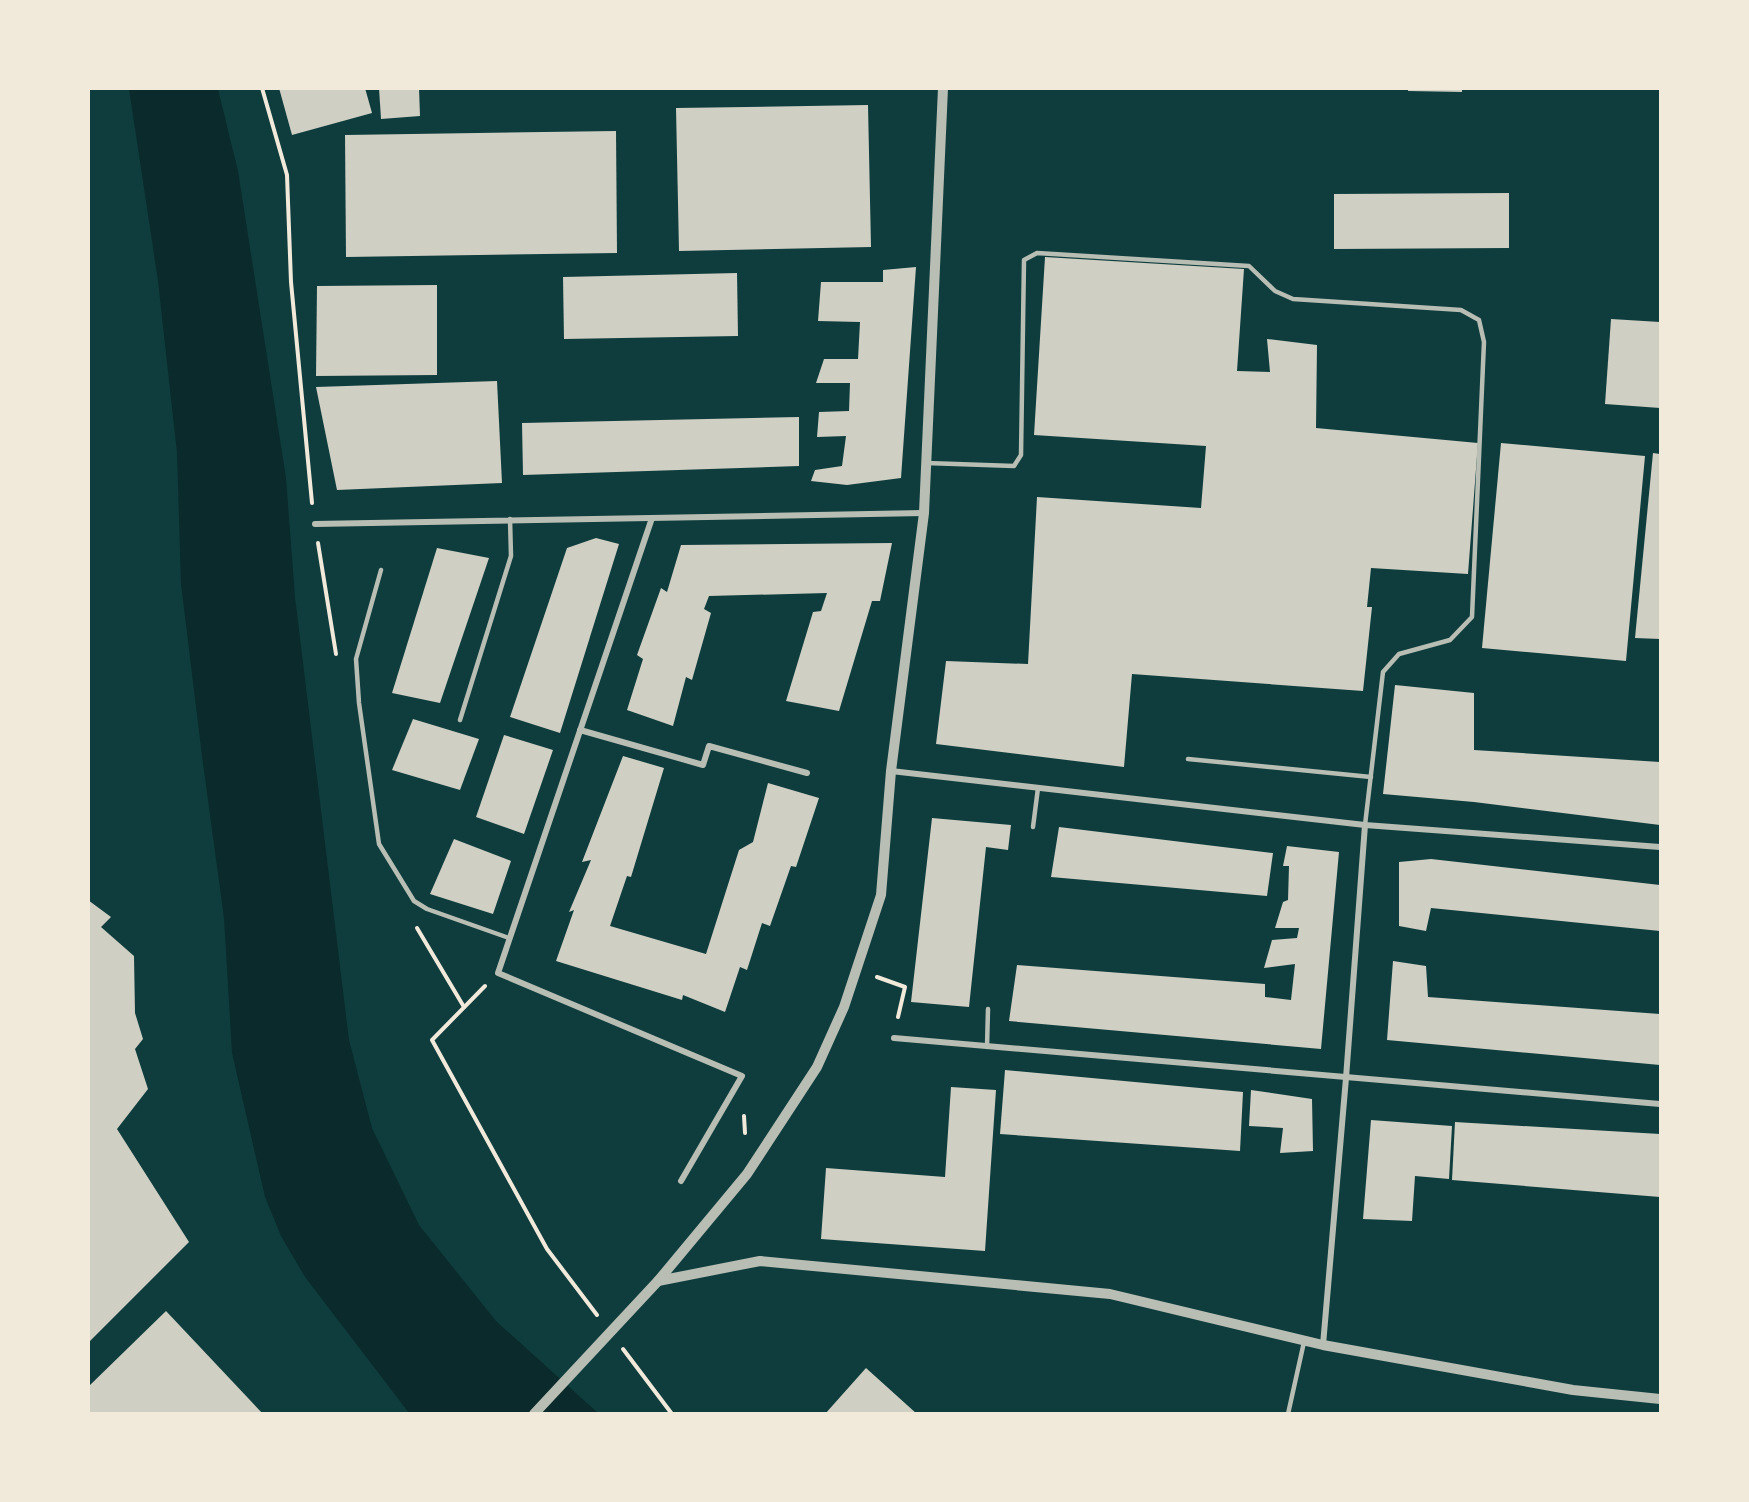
<svg xmlns="http://www.w3.org/2000/svg" width="1749" height="1502" font-family="Arial,sans-serif">
	<rect width="100%" height="100%" fill="#0f3d3e"/>
	<!-- water -->
	<polygon fill="#0a2a2b" points="129,89 218,89 238,171 286,478 295,597 349,1040 372,1128 419,1225 496,1321 598,1413 409,1413 305,1277 281,1236 265,1197 232,1053 224,918 202,756 181,584 177,453 158,281"/>
	<!-- building -->
	<g fill="#cfcfc3">
		<polygon points="279,88 365,88 372,113 292,135"/>
		<polygon points="379,88 419,88 420,116 381,119"/>
		<polygon points="1408,88 1462,88 1462,92 1408,91"/>
		<polygon points="868,105 871,247 679,251 676,108"/>
		<polygon points="616,131 617,253 346,257 345,135"/>
		<polygon points="1509,193 1509,248 1334,249 1334,194"/>
		<polygon points="1045,257 1244,269 1237,371 1270,372 1267,339 1317,345 1316,428 1478,443 1468,574 1371,568 1367,607 1372,607 1363,691 1132,674 1124,767 936,744 946,661 1028,664 1037,497 1201,508 1206,446 1034,435"/>
		<polygon points="916,267 901,478 847,485 811,481 815,470 842,466 846,436 817,437 819,412 849,411 850,383 816,383 824,359 858,359 860,322 818,321 821,282 883,282 883,270"/>
		<polygon points="737,273 738,336 564,339 563,277"/>
		<polygon points="437,285 437,375 316,376 317,286"/>
		<polygon points="1611,319 1660,322 1660,408 1605,404"/>
		<polygon points="497,381 502,483 337,490 316,387"/>
		<polygon points="799,417 799,466 523,475 522,423"/>
		<polygon points="1501,443 1645,456 1626,661 1482,648"/>
		<polygon points="1653,453 1660,454 1660,639 1635,638"/>
		<polygon points="596,538 619,544 560,733 510,717 567,548"/>
		<polygon points="892,543 880,601 872,601 839,711 786,701 813,612 821,611 827,593 709,596 704,609 711,613 692,680 686,677 673,726 627,710 643,659 637,655 661,588 667,592 681,545"/>
		<polygon points="437,548 489,558 440,703 392,693"/>
		<polygon points="1395,685 1474,693 1474,750 1660,762 1660,825 1474,802 1383,794"/>
		<polygon points="413,719 479,739 460,790 392,770"/>
		<polygon points="504,735 553,750 524,834 476,817"/>
		<polygon points="623,756 664,768 631,877 627,876 610,926 706,954 739,850 753,842 768,783 819,798 796,867 791,866 770,926 762,923 747,970 740,967 725,1012 683,995 682,1000 556,961 574,910 569,912 591,860 582,862"/>
		<polygon points="932,818 1011,825 1008,850 986,847 969,1007 911,1002"/>
		<polygon points="1059,827 1273,853 1267,896 1051,877"/>
		<polygon points="454,839 511,861 493,914 430,894"/>
		<polygon points="1287,846 1339,852 1321,1049 1009,1021 1017,965 1265,984 1265,997 1291,1000 1295,964 1264,968 1272,940 1297,938 1299,928 1275,928 1283,902 1288,900 1289,866 1283,866"/>
		<polygon points="1431,859 1660,885 1660,931 1431,908 1426,931 1399,926 1399,862"/>
		<polygon points="88,900 111,917 101,927 134,956 135,1013 143,1039 135,1049 148,1089 117,1129 189,1242 88,1343"/>
		<polygon points="1393,961 1426,966 1428,997 1660,1014 1660,1065 1387,1040"/>
		<polygon points="1005,1070 1243,1092 1240,1151 1000,1134"/>
		<polygon points="951,1087 996,1090 985,1251 821,1239 826,1168 945,1177"/>
		<polygon points="1251,1090 1312,1099 1313,1151 1280,1153 1283,1128 1249,1126"/>
		<polygon points="1371,1120 1452,1126 1449,1179 1415,1176 1412,1221 1363,1219"/>
		<polygon points="1455,1122 1660,1134 1660,1197 1452,1180"/>
		<polygon points="166,1311 263,1414 88,1414 88,1387"/>
		<polygon points="866,1368 917,1414 825,1414"/>
	</g>
	<g fill="none" stroke-linecap="round" stroke-linejoin="round">
		<!-- path -->
		<g stroke="#f1e9da" stroke-width="4">
			<polyline points="262,88 287,175 291,282 312,503"/>
			<polyline points="318,543 336,654"/>
			<polyline points="417,928 464,1007"/>
			<polyline points="877,977 905,987 898,1017"/>
			<polyline points="485,986 432,1040 547,1249 597,1315"/>
			<polyline points="744,1116 745,1133"/>
			<polyline points="623,1349 672,1414"/>
		</g>
		<!-- service -->
		<g stroke="#b8beb3" stroke-width="4.5">
			<polyline points="926,463 1014,466 1021,455 1024,260 1037,253 1249,266 1275,291 1293,299 1461,310 1479,320 1484,342 1472,617 1450,640 1399,654 1383,672 1365,825"/>
			<polyline points="381,570 356,659 359,703 379,844 414,901 427,909 509,938"/>
			<polyline points="460,720 511,556 510,519"/>
			<polyline points="1188,759 1371,777"/>
			<polyline points="1033,827 1038,788"/>
			<polyline points="987,1047 988,1009"/>
			<polyline points="1288,1414 1304,1342"/>
		</g>
		<!-- minor -->
		<g stroke="#b8beb3" stroke-width="6">
			<polyline points="652,518 498,973 742,1076 681,1181"/>
			<polyline points="315,524 924,513"/>
			<polyline points="580,730 703,765 709,746 807,773"/>
			<polyline points="891,771 1365,825 1660,847"/>
			<polyline points="894,1038 1660,1104"/>
			<polyline points="1323,1345 1346,1078 1365,825"/>
		</g>
		<!-- tertiary -->
		<g stroke="#b8beb3" stroke-width="10">
			<polyline points="658,1281 760,1261 1110,1294 1323,1345 1573,1390 1660,1399"/>
			<polyline points="534,1414 658,1281 747,1174 817,1067 844,1007 881,895 891,771 924,513 943,88"/>
		</g>
	</g>
	<!-- border -->
	<rect width="1749" height="1502" fill="none" stroke="#f1e9da" stroke-width="180"/>
</svg>
